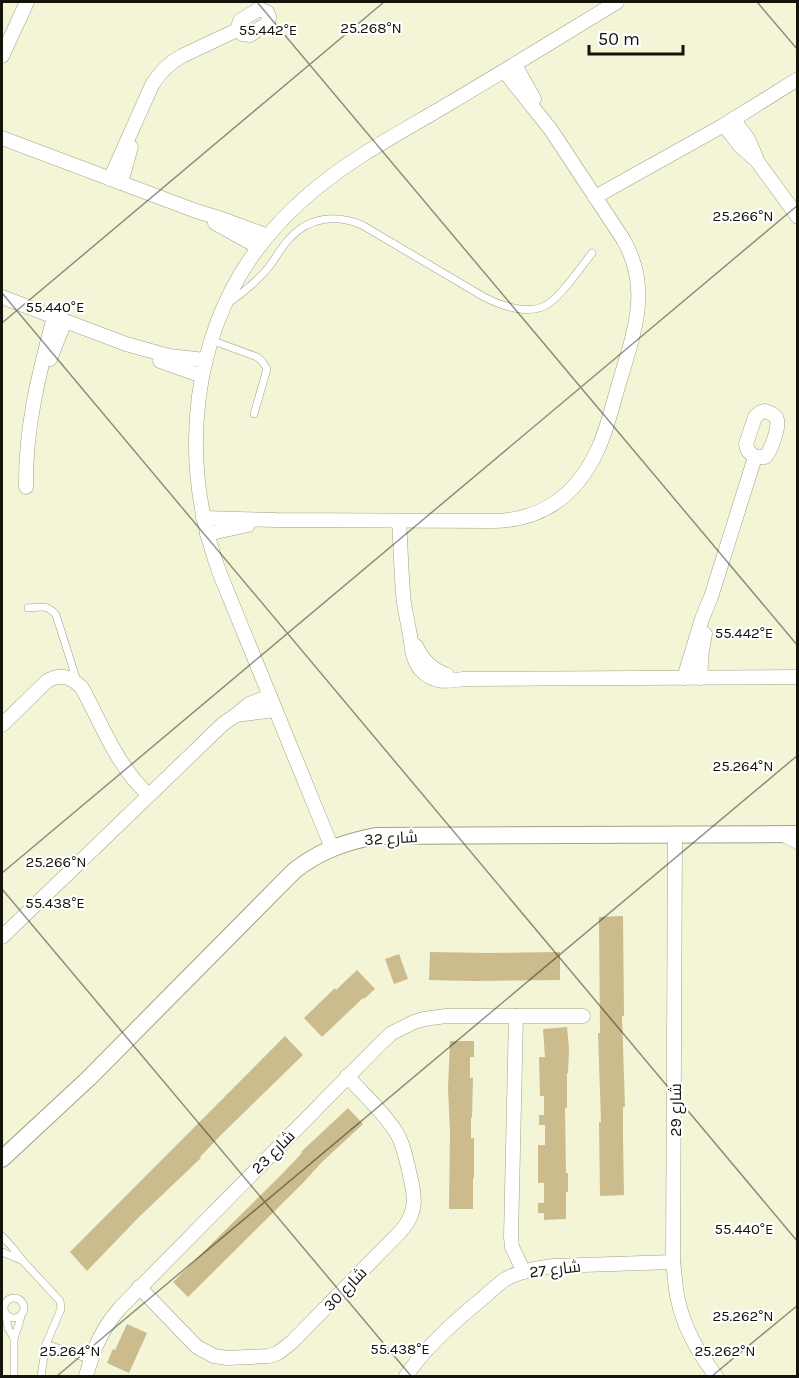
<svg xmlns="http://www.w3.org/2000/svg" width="799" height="1378" font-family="Karla,Cairo,sans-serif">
	<rect width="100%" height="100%" fill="#f3f5d6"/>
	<!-- building -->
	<g fill="#ccbb8d">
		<polygon points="623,916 624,1016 622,1016 625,1107 623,1107 623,1137 624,1195 600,1196 599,1122 601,1122 598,1033 600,1033 599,917"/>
		<polygon points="430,952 488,953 560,952 560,980 473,981 429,980"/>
		<polygon points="399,954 408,979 394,984 385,959"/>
		<polygon points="357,970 375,989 364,999 363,998 322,1037 304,1018 335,988 336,990"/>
		<polygon points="567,1027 569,1049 568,1073 567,1073 567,1108 565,1108 566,1173 568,1173 568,1192 566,1192 566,1219 544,1220 544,1213 538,1213 538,1203 544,1203 544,1183 538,1183 538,1145 545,1145 545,1125 539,1125 539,1115 544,1115 544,1096 540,1096 539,1057 545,1057 543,1029"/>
		<polygon points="285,1036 303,1055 221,1135 200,1157 201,1158 139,1217 87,1271 70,1252"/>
		<polygon points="450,1041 474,1041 474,1057 470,1057 470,1078 473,1078 472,1118 471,1118 471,1138 474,1138 474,1178 473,1178 473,1209 449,1209 450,1132 448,1088"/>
		<polygon points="348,1108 363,1124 322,1162 302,1184 188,1297 173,1282 282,1174 302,1153 301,1152"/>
		<polygon points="127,1324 147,1333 129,1373 107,1363 113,1349 115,1350"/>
	</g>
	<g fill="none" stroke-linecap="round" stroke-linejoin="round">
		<defs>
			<g id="service">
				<path d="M230,302C244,292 257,281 268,268C276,258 281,247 290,238C309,217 337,214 362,225L484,297C501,306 530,316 548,304C563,294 580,268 592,253"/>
				<polyline points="211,340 257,357 262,361 267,369 254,414"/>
				<path d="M28,608C41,607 47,604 56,615L77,681"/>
				<polyline points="784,839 798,846"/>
				<polyline points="2,1236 12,1247 23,1261 60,1301 61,1309 46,1344 41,1376"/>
				<polyline points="2,1252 21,1260"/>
				<circle cx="14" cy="1308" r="10"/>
				<polyline points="6,1315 8,1328 14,1338"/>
				<polyline points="46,1344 91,1360"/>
				<polyline points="14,1376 14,1338 18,1327 21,1316"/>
			</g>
			<g id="minor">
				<polygon points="259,9 267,12 269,17 268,23 250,35 242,34 238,27 240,21"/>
				<polyline points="2,56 27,2"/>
				<polyline points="515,65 534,99"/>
				<polyline points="733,119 748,139 756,157"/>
				<polyline points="724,125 740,146 757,161 798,217"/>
				<polyline points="2,138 196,211 222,219 268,236"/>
				<path d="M110,179L152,85C160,72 169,63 182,56L239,29"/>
				<polyline points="121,183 131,147"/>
				<polyline points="595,197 724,125 798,79"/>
				<polyline points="215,223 258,247"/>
				<polyline points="2,297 126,344 169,356 205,360"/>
				<polyline points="50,359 65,321"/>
				<polyline points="160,361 202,376"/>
				<path d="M765,411C770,413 775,414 777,420C779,428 771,451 765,457H755L748,451L746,444L755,417L761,412Z"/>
				<path d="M26,487C25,428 39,373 54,317"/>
				<path d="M203,518L277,520L491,521C542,521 577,495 598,449C608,427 613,403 620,380C635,330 651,287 623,239L551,130L504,71"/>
				<path d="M399,521C401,548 401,576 404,603C406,614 408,625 410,635C412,647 412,660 421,670C433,683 447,682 463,679L798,677"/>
				<polyline points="207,534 248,525"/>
				<path d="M416,646C422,659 432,670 447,675"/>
				<polyline points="684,678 702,619 711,597 755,457"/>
				<polyline points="700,678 702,650 705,634"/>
				<polyline points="235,716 249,704 270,696"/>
				<path d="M2,725L47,681C61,673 72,677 82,688C102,724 117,767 149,795"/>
				<path d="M675,834L673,1262C675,1275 675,1288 678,1300C684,1328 699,1354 716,1376"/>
				<path d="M332,848L220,574C199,517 191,457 199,396C214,286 272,212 364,154C392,136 422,120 450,103C506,70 561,36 617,2"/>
				<polyline points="2,937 223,724 236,715 275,710"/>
				<polyline points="516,1016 511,1237 512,1247 524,1272"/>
				<path d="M139,1287L197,1347L214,1356L227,1358L269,1356L278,1353L292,1342L401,1231C420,1210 414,1192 408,1167C405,1154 403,1143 396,1132C383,1111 363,1094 347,1076"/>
				<path d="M86,1376C94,1348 101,1330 120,1308L382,1042L392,1033L414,1022L424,1019L446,1016H583"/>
				<path d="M406,1376C425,1347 456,1320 483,1298C490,1292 497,1285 504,1280C518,1271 537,1268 553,1266L673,1262"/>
			</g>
			<path id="tertiary" d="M2,1159L89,1078L294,871C319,851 345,842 376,836L798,834"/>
		</defs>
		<!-- service casing -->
		<use href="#service" stroke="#a0a285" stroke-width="8"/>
		<!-- minor casing -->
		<use href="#minor" stroke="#a0a285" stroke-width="15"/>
		<!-- tertiary casing -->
		<use href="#tertiary" stroke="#a0a285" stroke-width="18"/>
		<!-- service -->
		<use href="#service" stroke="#fff" stroke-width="7"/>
		<!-- minor -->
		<use href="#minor" stroke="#fff" stroke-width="14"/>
		<!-- tertiary -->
		<use href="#tertiary" stroke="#fff" stroke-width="16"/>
	</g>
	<!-- ticks -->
	<path fill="none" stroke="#14140a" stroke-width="1.5" stroke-opacity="0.45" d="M257,2L798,646M757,2L798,50M2,293L798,1242M2,323L384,2M2,873L798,205M2,889L411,1376M57,1376L798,755M712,1376L798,1305"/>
	<g text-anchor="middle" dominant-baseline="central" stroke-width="4.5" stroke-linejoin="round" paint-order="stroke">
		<!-- street labels -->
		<g font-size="16" fill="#14140a" stroke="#fff">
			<text transform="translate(391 838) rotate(-3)">شارع 32</text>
			<text transform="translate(675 1110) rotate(-90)">شارع 29</text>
			<text transform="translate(273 1152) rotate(-45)">شارع 23</text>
			<text transform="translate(555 1269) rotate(-7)">شارع 27</text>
			<text transform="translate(345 1289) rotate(-46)">شارع 30</text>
		</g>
	</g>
	<g font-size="15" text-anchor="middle" fill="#14140a" stroke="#fff" stroke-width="4.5" stroke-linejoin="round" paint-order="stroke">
		<text x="371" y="33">25.268°N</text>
		<text x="268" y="35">55.442°E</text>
		<text x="743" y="221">25.266°N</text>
		<text x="55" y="312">55.440°E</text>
		<text x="744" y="638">55.442°E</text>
		<text x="743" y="771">25.264°N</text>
		<text x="56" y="867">25.266°N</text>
		<text x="55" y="908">55.438°E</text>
		<text x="744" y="1234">55.440°E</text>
		<text x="743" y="1321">25.262°N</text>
		<text x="400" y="1354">55.438°E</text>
		<text x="70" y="1356">25.264°N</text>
		<text x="725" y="1356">25.262°N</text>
	</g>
	<!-- border -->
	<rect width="799" height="1378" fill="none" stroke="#14140a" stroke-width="6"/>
	<!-- scale -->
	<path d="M589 45v9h94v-9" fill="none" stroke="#14140a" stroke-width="3"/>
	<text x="598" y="45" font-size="18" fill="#14140a" stroke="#ffffff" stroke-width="4.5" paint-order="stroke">50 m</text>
</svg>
